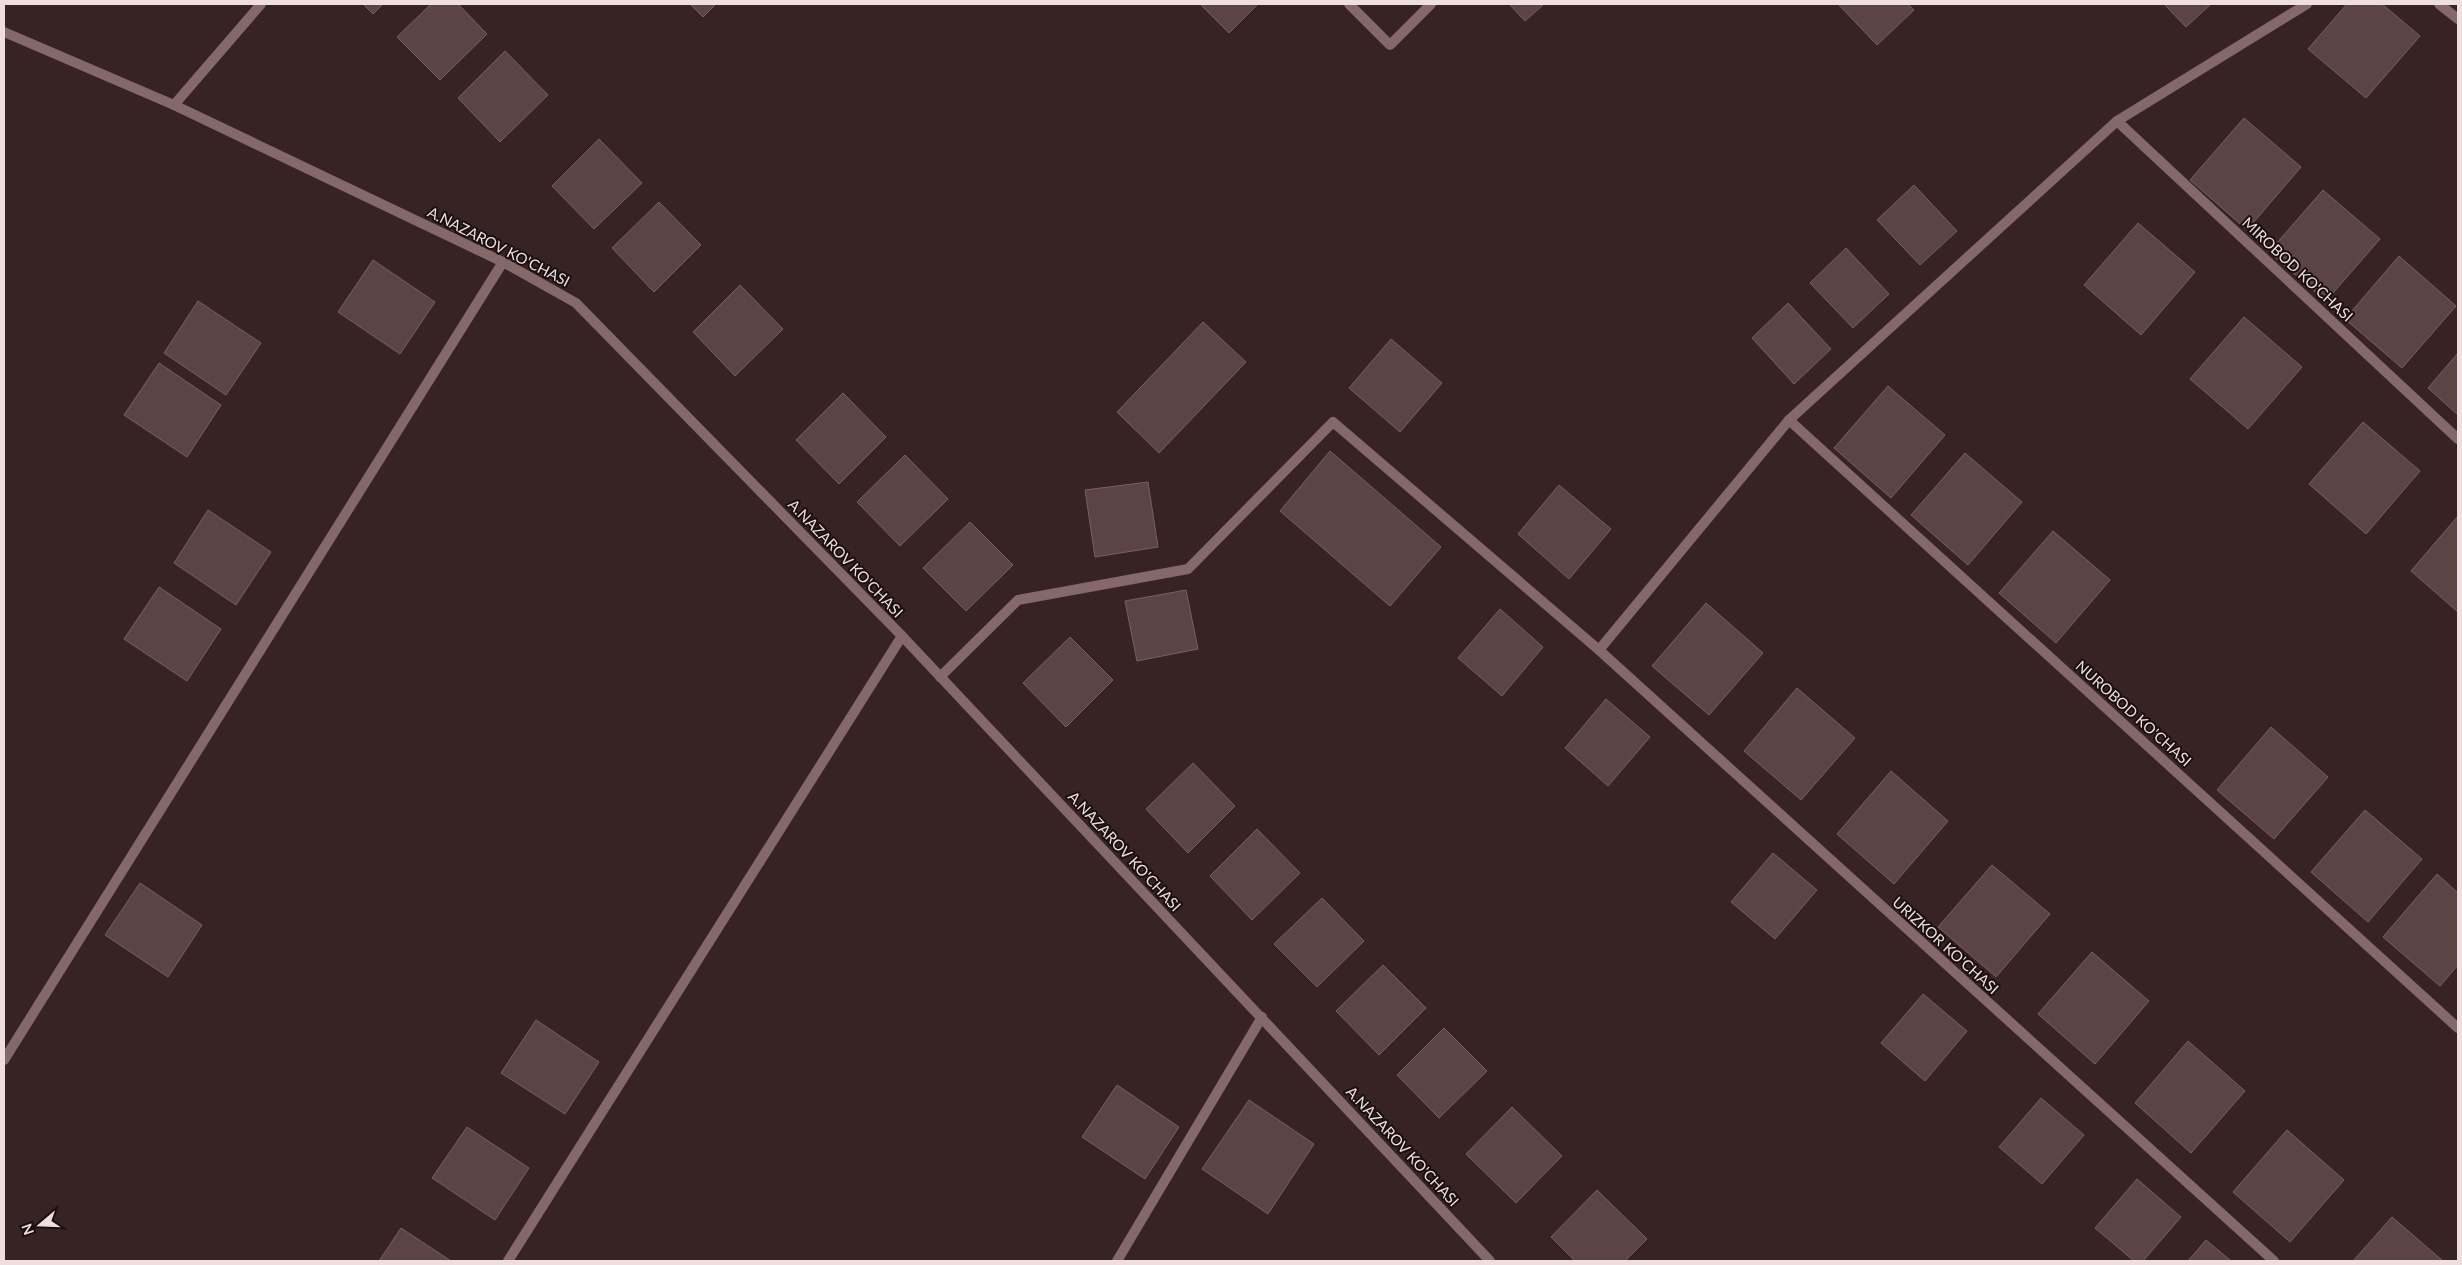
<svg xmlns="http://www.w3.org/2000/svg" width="2462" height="1265" font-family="Lato,sans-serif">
	<rect width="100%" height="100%" fill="#382324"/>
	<!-- building -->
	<g fill="#5c4445" stroke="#795f60">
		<polygon points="363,4 383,4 373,14"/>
		<polygon points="431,4 458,4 487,34 440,80 397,37"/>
		<polygon points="690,4 716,4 703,17"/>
		<polygon points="1200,4 1258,4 1229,33"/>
		<polygon points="1509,4 1544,4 1525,21"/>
		<polygon points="1838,4 1908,4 1914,10 1877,45"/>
		<polygon points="2164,4 2211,4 2186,27"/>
		<polygon points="2347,4 2382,4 2420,36 2366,98 2308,49"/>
		<polygon points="505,51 548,95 500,142 458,98"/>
		<polygon points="2244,118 2301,167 2247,230 2190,180"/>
		<polygon points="599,139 642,183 594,229 552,186"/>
		<polygon points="1914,185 1957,231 1920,265 1877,220"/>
		<polygon points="2323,190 2380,239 2326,301 2269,252"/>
		<polygon points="659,202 701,245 654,292 612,248"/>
		<polygon points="2138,223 2195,272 2141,335 2084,285"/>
		<polygon points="1846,248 1889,294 1853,328 1810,283"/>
		<polygon points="2399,256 2456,306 2402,368 2345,319"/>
		<polygon points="373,260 435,302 400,354 338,312"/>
		<polygon points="740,285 783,329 735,376 693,332"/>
		<polygon points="198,301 261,343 226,395 164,353"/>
		<polygon points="1788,303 1831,349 1794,384 1752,338"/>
		<polygon points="2244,317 2302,367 2248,429 2190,379"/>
		<polygon points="1203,322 1246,362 1159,453 1117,412"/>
		<polygon points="1391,339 1442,383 1400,432 1349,388"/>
		<polygon points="2458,353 2458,415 2428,388"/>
		<polygon points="159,363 221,405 187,457 124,415"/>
		<polygon points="1888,386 1945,435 1891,498 1834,448"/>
		<polygon points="843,393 886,437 839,484 796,440"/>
		<polygon points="2363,422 2420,471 2366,534 2309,484"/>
		<polygon points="1330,451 1441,547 1390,606 1280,511"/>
		<polygon points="1965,453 2022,502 1968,565 1911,515"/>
		<polygon points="905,455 948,499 900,546 857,502"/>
		<polygon points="1148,482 1158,547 1095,557 1085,490"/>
		<polygon points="1559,485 1611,529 1569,579 1518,534"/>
		<polygon points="208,510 271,552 236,605 174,563"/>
		<polygon points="2458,516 2458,612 2411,571"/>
		<polygon points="970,522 1013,565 966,611 923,568"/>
		<polygon points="2053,531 2110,580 2056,643 1999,593"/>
		<polygon points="159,587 221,629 187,681 124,639"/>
		<polygon points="1186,590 1198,649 1137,661 1125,601"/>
		<polygon points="1706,603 1763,653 1709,715 1652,666"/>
		<polygon points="1500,609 1543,647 1502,696 1458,658"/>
		<polygon points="1070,637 1113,680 1066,727 1023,683"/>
		<polygon points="1797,688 1855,738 1801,800 1744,751"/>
		<polygon points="1606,699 1650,737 1608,786 1565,748"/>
		<polygon points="2271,727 2328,777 2274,839 2217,790"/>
		<polygon points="1193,763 1235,806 1188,853 1146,809"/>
		<polygon points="1891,771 1948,821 1894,884 1837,834"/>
		<polygon points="2365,810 2422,859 2368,922 2311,872"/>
		<polygon points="1257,829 1300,873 1252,920 1210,876"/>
		<polygon points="1773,853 1817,890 1775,939 1731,902"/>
		<polygon points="1992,865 2050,914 1996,977 1938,927"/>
		<polygon points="2437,874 2458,893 2458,965 2440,986 2383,937"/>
		<polygon points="140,883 202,925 168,977 105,935"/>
		<polygon points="1322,898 1364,941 1317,987 1274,944"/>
		<polygon points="2092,952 2149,1001 2095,1064 2038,1014"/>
		<polygon points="1383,965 1426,1008 1379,1055 1336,1011"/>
		<polygon points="1923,994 1967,1031 1925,1081 1881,1043"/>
		<polygon points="536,1020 599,1062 565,1114 501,1073"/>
		<polygon points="1444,1028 1487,1071 1439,1118 1397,1075"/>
		<polygon points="2188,1041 2245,1091 2191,1153 2135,1103"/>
		<polygon points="1117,1085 1179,1127 1145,1179 1082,1137"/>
		<polygon points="2041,1098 2084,1135 2042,1184 1999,1147"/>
		<polygon points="1249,1100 1314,1144 1268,1214 1202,1169"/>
		<polygon points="1512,1107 1562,1156 1516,1203 1466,1154"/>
		<polygon points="467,1127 529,1168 495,1220 432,1178"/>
		<polygon points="2287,1130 2344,1180 2290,1242 2233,1192"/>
		<polygon points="2137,1179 2181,1217 2143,1261 2134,1261 2095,1228"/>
		<polygon points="1597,1190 1647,1239 1625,1261 1575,1261 1551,1237"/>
		<polygon points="2392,1217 2443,1261 2353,1261"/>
		<polygon points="401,1228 451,1261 379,1261"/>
		<polygon points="2206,1240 2231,1261 2188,1261"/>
	</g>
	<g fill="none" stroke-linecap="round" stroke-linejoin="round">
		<!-- minor -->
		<g stroke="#856869" stroke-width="10">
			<polyline points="261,4 174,105 503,262 576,303 902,636 1490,1261"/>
			<polyline points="1349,4 1390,45 1431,4"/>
			<polyline points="2439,4 2458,19"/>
			<polyline points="4,32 174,105"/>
			<polyline points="2117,121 2458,439"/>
			<polyline points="1789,420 2458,1028"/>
			<polyline points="1599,650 1789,420 2117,121 2307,4"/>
			<polyline points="940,677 1018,600 1188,569 1333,422 1599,650 2274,1261"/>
			<polyline points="4,1060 503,262"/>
			<polyline points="508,1261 902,636"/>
			<polyline points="1117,1261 1262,1017"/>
		</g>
	</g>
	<g text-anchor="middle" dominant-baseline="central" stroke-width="4" stroke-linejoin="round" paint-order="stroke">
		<!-- street labels -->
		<g font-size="15" fill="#eededf" stroke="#190f10">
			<text transform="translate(499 246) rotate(27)">A.NAZAROV KO'CHASI</text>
			<text transform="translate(2298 269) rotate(43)">MIROBOD KO'CHASI</text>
			<text transform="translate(846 558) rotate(46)">A.NAZAROV KO'CHASI</text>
			<text transform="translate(2134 713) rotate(42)">NUROBOD KO'CHASI</text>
			<text transform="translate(1125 851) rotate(47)">A.NAZAROV KO'CHASI</text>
			<text transform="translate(1946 945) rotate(42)">URIZKOR KO'CHASI</text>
			<text transform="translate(1403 1146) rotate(47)">A.NAZAROV KO'CHASI</text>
		</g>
	</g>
	<!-- border -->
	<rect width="2462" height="1265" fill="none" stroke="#eededf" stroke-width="10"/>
	<!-- north arrow -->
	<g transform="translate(40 1225) rotate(251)" stroke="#190f10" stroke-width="4" paint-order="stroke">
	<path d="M0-4L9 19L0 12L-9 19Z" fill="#eededf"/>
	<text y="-8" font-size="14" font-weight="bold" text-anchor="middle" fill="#eededf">N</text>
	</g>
</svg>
